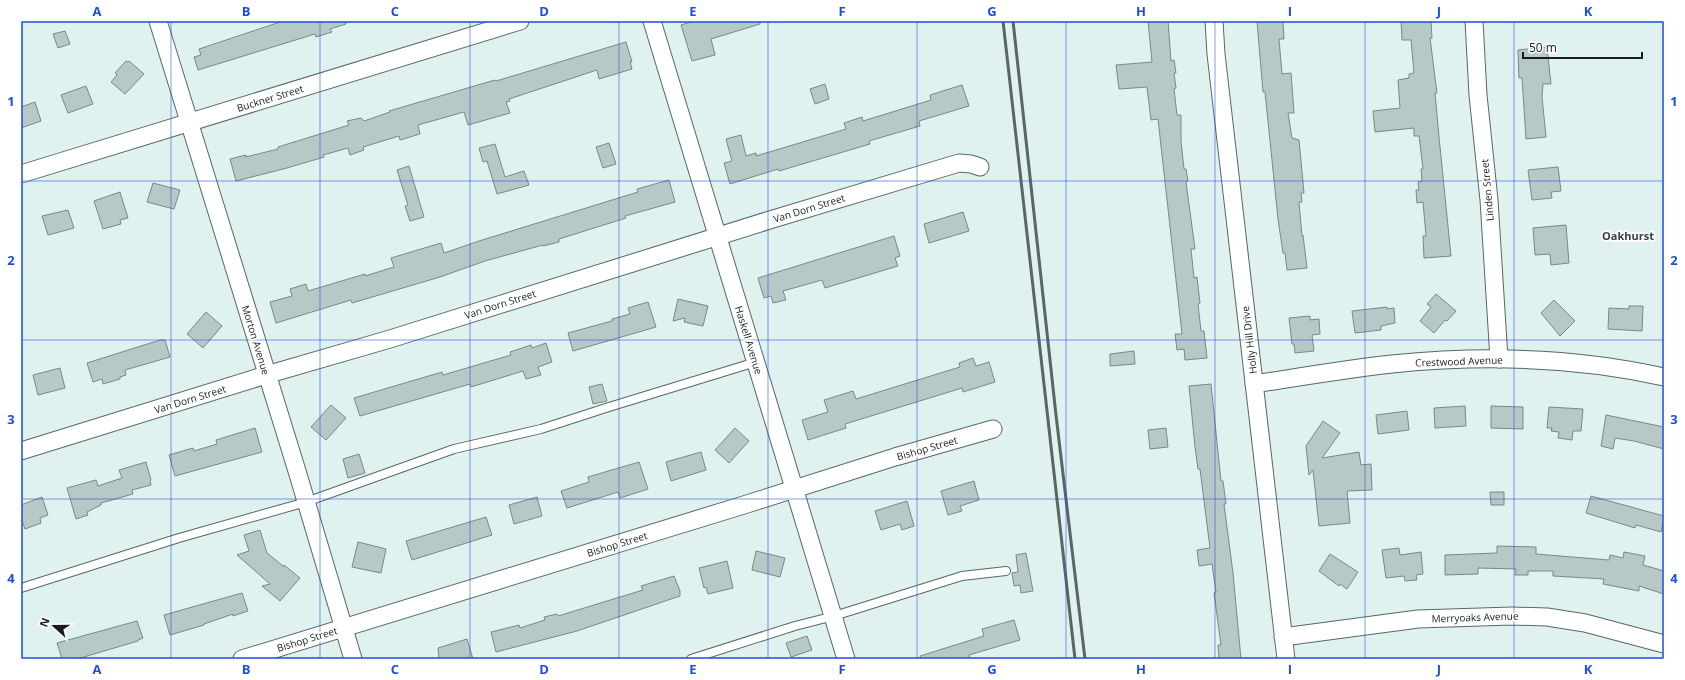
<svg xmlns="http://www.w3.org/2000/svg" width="1685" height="680" font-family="'Open Sans',sans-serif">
	<rect width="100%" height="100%" fill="#dff2ef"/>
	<!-- building -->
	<g fill="#b7c9c7" stroke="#798987">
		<polygon points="283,21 346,21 346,24 330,29 332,32 316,37 315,34 198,70 194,57 201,55 199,49"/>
		<polygon points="694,21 760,21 760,24 711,39 715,55 692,61 681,25"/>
		<polygon points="1148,21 1168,21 1171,61 1174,60 1176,73 1174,73 1176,88 1174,89 1177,115 1181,115 1181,141 1184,169 1186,169 1188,181 1186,182 1195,249 1191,249 1194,278 1197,277 1200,303 1198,304 1201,331 1204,331 1207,358 1185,360 1184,349 1177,350 1175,334 1182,334 1158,119 1151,120 1147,87 1119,89 1116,65 1152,62"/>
		<polygon points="1257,21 1283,21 1284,39 1279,39 1282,74 1291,73 1294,113 1288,113 1292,138 1299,140 1304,193 1301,193 1302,202 1299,202 1302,236 1303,235 1307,268 1287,270 1285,253 1283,253 1278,219 1265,92 1263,92"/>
		<polygon points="1401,21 1431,21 1432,38 1430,38 1437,93 1435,93 1439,137 1451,256 1424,258 1423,236 1426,236 1423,202 1417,203 1416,190 1419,190 1418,182 1422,181 1421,169 1423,169 1419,136 1414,136 1414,128 1375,132 1373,111 1400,108 1398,80 1409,78 1409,74 1414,73 1411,40 1402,40"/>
		<polygon points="65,31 70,44 58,48 53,34"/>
		<polygon points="626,42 632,62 630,62 632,69 599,79 597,70 509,99 510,101 506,102 510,113 468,125 464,112 418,125 420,134 400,140 399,136 363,147 364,150 350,155 348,148 323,155 324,157 287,168 236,181 230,159 246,155 246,157 278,149 278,147 349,125 347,121 361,118 364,121 390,112 389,111 495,80 496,81"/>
		<polygon points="1547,47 1551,84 1543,84 1542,97 1546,137 1526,139 1522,78 1519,78 1518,50"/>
		<polygon points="126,61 128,62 129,61 144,74 125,94 111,82 117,75 115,73"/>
		<polygon points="825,84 829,99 815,104 810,89"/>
		<polygon points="962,85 969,106 919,121 920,126 869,141 870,144 779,171 778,169 730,184 724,163 732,161 726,139 741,135 746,156 756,153 756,156 846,129 844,123 862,117 863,121 931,100 930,95"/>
		<polygon points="86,86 93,104 68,113 61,95"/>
		<polygon points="35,102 41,121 21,128 21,107"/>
		<polygon points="609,143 616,164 603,168 596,147"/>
		<polygon points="495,144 505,177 524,171 529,185 497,194 487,161 483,162 479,148"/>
		<polygon points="409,166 424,217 410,221 405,206 408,205 397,170"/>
		<polygon points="1558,167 1561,191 1551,192 1552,198 1532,200 1528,170"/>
		<polygon points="669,180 675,202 625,216 626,218 559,239 559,242 543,246 543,245 485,261 440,277 352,303 351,300 276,323 270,302 292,296 290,289 306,284 308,291 365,274 365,276 394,267 391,258 441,243 444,253 479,241 638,192 637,189"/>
		<polygon points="153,183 180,190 174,209 147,202"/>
		<polygon points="120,192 128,218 120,220 121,224 103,229 94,201"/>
		<polygon points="68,210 74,228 48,235 42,216"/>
		<polygon points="963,212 969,231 929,243 924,224"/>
		<polygon points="1566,225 1569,263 1551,265 1550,254 1535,255 1533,228"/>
		<polygon points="894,236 900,256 895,258 898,266 825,288 822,280 783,291 786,300 773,303 771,296 764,298 758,278"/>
		<polygon points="1436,294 1456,311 1447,321 1445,320 1434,333 1420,321 1431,307 1427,304"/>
		<polygon points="678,299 708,306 703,326 684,322 685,318 673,321"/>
		<polygon points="1554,300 1575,321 1560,336 1541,313"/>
		<polygon points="648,302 656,327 573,351 568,333 612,321 612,319 630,314 628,308"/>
		<polygon points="1629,306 1643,306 1642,331 1608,329 1609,308 1629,309"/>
		<polygon points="1387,307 1387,309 1394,308 1395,323 1381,326 1381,330 1355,333 1352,311"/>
		<polygon points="206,312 222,326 203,348 187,334"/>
		<polygon points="1310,316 1310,320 1319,319 1320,334 1312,335 1314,351 1295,353 1294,344 1292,344 1289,318"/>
		<polygon points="160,340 165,340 170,357 125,370 126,375 120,377 120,379 103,384 102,379 93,382 87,363"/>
		<polygon points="546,343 552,362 538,367 541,375 526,379 523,371 471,387 470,384 360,416 354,398 442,372 443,375 511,355 510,352 531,345 532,348"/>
		<polygon points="1134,351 1135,364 1110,366 1110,354"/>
		<polygon points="973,358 976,366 989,362 995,382 963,392 962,388 845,424 846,428 808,440 802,420 828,412 824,400 853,391 856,399 960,367 959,363"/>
		<polygon points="60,368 65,388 38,395 33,375"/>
		<polygon points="602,384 607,401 593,404 589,387"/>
		<polygon points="1211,384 1221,481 1223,481 1226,504 1224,504 1233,573 1241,659 1219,659 1218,645 1221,645 1214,593 1216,592 1212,564 1199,566 1197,550 1210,548 1200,469 1198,469 1195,447 1189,386"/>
		<polygon points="331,405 346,418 326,440 311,427"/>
		<polygon points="1465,406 1466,426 1435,428 1434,408"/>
		<polygon points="1491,406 1523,407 1523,429 1491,428"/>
		<polygon points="1549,407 1583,409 1581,431 1573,431 1572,440 1558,438 1559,432 1551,431 1552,428 1547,428"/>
		<polygon points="1407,411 1409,430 1378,434 1376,415"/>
		<polygon points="1606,415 1664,427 1664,449 1634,441 1615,438 1613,449 1601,446"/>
		<polygon points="1323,421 1340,433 1322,458 1359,452 1361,465 1371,464 1372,490 1347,491 1350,523 1319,526 1313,470 1309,475 1306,446"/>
		<polygon points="255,428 262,452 175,476 169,455 193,448 194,451 217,444 216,440"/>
		<polygon points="735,428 749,441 729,463 715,450"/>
		<polygon points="1166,428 1168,447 1150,449 1148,430"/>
		<polygon points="701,452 706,470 671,481 666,462"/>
		<polygon points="359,454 365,473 348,478 343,459"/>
		<polygon points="146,462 151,480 150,481 151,485 132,490 133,494 101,503 101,505 87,512 88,515 76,519 67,488 96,480 98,486 122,478 119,470"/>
		<polygon points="639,462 648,489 620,498 618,492 567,508 561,491 589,482 588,477"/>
		<polygon points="974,481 979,500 960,506 962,511 948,515 941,491"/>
		<polygon points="1490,492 1504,492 1504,505 1491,505"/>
		<polygon points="1591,496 1664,516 1661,532 1636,525 1635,528 1586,513"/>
		<polygon points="42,497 48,515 40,518 41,523 25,529 21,518 21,505"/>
		<polygon points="537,497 542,516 514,524 509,505"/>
		<polygon points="907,501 914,526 902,530 900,524 881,530 875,511"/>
		<polygon points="486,517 492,535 412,560 406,541"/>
		<polygon points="260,530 267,553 283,566 284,565 300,578 280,601 262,586 270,584 237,555 249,551 244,535"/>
		<polygon points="358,542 386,549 381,573 352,567"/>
		<polygon points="1497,546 1536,547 1536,554 1609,560 1610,555 1623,558 1624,552 1645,556 1643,565 1664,571 1664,594 1639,586 1639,591 1603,584 1604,579 1553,576 1553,571 1528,571 1528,575 1515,575 1516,569 1478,568 1478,574 1445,575 1445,555 1497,553"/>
		<polygon points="1399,548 1400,555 1421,552 1423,574 1416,575 1417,580 1405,581 1404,576 1386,578 1382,550"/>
		<polygon points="756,551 785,558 780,577 752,570"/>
		<polygon points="1026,553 1033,591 1021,593 1020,585 1014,586 1012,573 1018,572 1016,555"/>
		<polygon points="1330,554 1358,572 1347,589 1340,584 1339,586 1319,571"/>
		<polygon points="727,561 733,588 708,594 706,587 704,588 699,568"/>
		<polygon points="674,576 680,591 680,596 577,631 496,652 491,632 519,625 520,628 545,620 544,617 557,614 558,616 643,590 641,586"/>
		<polygon points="242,593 248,611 233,616 233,614 204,624 204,625 170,635 164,615"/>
		<polygon points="1014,620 1020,640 969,655 970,659 921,659 920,656 984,636 982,629"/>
		<polygon points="137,621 143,638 138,640 138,641 77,659 62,659 57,643"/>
		<polygon points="807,636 812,650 791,657 786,643"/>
		<polygon points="467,639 473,659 439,659 438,648"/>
	</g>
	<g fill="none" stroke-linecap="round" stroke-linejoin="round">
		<defs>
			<g id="service">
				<polyline points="21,588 179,538 306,502 454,449 541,429 609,407 756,362"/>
				<polyline points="691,659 795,626 834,616 962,576 1006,571"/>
			</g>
			<g id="minor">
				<polyline points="158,21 297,471 353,659"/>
				<polyline points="652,21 846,659"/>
				<polyline points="1214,21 1216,54 1286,659"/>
				<polyline points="1474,21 1478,95 1489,200 1499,359"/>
				<polyline points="21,174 520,21"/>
				<path d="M1254,384C1300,377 1346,369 1392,364C1482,355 1575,357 1664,377"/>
				<polyline points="21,451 266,375 390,339 773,219 959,163 971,164 980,167"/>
				<polyline points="1283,637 1418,619 1512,616 1547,617 1585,623 1664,644"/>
				<polyline points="242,659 747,504 895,457 993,429"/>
			</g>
		</defs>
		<!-- service casing -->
		<use href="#service" stroke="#576765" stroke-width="10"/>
		<!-- minor casing -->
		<use href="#minor" stroke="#576765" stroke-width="19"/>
		<!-- service -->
		<use href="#service" stroke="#fff" stroke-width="8"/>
		<!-- minor -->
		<use href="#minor" stroke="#fff" stroke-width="17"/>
		<!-- rail -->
		<g stroke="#5b6664" stroke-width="3">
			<polyline points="1003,21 1075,659"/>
			<polyline points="1013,21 1056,415 1085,659"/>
		</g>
	</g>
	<!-- grid -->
	<path fill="none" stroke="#1d4ed8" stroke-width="1" stroke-opacity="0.55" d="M171,21V659M320,21V659M470,21V659M619,21V659M768,21V659M917,21V659M1066,21V659M1215,21V659M1365,21V659M1514,21V659M21,181H1664M21,340H1664M21,499H1664"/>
	<g text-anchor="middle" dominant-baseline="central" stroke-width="3.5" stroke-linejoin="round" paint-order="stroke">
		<!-- street labels -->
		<g font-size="10" fill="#161d1c" stroke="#fff">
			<text transform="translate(270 98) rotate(-17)">Buckner Street</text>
			<text transform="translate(1487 190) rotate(-95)">Linden Street</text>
			<text transform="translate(809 208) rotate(-17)">Van Dorn Street</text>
			<text transform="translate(500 304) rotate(-18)">Van Dorn Street</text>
			<text transform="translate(256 340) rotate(73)">Morton Avenue</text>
			<text transform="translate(749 340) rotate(73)">Haskell Avenue</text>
			<text transform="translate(1249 340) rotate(-97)">Holly Hill Drive</text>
			<text transform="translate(1459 361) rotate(-2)">Crestwood Avenue</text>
			<text transform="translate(190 399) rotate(-17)">Van Dorn Street</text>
			<text transform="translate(927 448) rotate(-16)">Bishop Street</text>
			<text transform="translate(617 544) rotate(-17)">Bishop Street</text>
			<text transform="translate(1475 617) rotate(-2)">Merryoaks Avenue</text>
			<text transform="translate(307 639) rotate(-17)">Bishop Street</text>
		</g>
		<!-- neighbourhood labels -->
		<g font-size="11" font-weight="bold" fill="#344342" stroke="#fff">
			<text x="1628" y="235">Oakhurst</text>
		</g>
	</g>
	<!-- border -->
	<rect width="1685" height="680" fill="none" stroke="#ffffff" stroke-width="44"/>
	<!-- north arrow -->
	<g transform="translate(54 626) rotate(291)" stroke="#ffffff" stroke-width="3" paint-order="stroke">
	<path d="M0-3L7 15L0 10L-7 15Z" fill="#161d1c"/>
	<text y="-6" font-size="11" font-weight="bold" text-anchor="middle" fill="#161d1c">N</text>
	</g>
	<!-- scale -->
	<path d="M1523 52v6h119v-6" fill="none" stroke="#161d1c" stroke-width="2"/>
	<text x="1529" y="52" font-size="12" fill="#161d1c" stroke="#ffffff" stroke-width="3" paint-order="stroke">50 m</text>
	<rect x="22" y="22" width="1641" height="636" fill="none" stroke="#1d4ed8" stroke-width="1.5"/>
	<g font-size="13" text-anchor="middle" font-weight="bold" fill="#1d4ed8">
		<text x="97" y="16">A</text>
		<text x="246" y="16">B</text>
		<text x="395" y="16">C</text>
		<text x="544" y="16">D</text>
		<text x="693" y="16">E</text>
		<text x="842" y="16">F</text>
		<text x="992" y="16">G</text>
		<text x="1141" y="16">H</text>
		<text x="1290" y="16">I</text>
		<text x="1439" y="16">J</text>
		<text x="1588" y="16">K</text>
		<text x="11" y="106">1</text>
		<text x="1674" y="106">1</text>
		<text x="11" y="265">2</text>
		<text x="1674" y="265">2</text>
		<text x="11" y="424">3</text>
		<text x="1674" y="424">3</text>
		<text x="11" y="583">4</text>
		<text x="1674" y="583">4</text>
		<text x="97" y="674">A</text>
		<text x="246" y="674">B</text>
		<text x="395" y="674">C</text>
		<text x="544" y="674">D</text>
		<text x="693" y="674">E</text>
		<text x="842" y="674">F</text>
		<text x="992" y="674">G</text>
		<text x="1141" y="674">H</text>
		<text x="1290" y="674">I</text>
		<text x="1439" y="674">J</text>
		<text x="1588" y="674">K</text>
	</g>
</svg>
